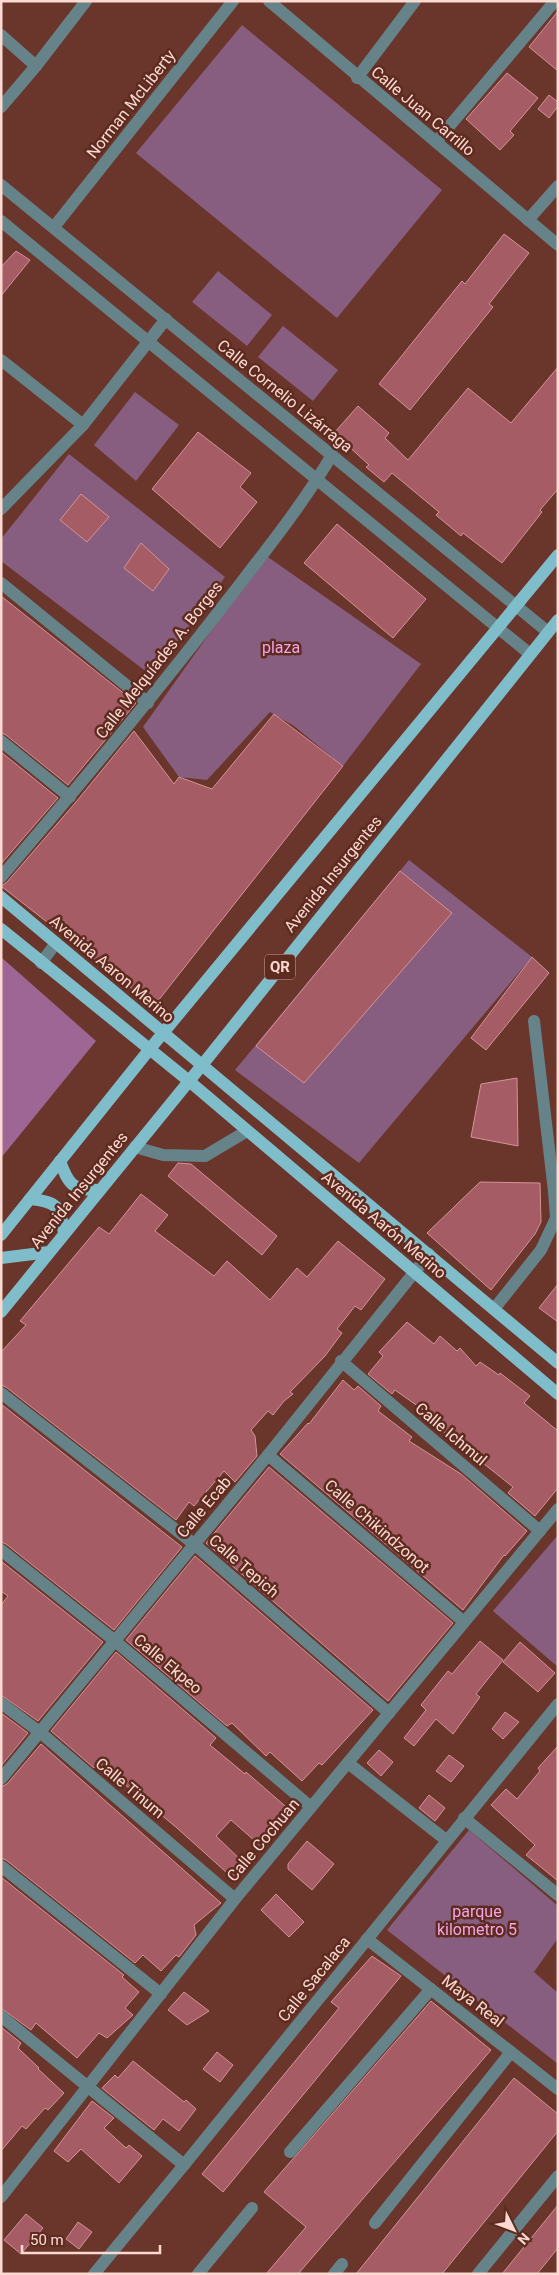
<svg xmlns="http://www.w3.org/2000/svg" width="559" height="2275" font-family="Roboto,sans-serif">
	<rect width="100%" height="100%" fill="#6a352a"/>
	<!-- green -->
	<g fill="#875e7f">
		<polygon points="242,25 442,190 337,318 136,153"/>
		<polygon points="218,271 272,315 247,346 192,302"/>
		<polygon points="283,326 338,370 313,401 258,357"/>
		<polygon points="135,392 179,425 136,481 94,445"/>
		<polygon points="69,454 225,577 152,676 1,561 1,539"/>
		<polygon points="265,555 421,664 343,766 294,726 270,712 207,780 179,777 143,727"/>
		<polygon points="409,860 532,957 359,1163 235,1070"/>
		<polygon points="558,1535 558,1667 493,1611"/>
		<polygon points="469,1830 558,1906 558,1938 534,1972 558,1993 558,2064 387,1930"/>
	</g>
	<!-- forest -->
	<polygon fill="#9e6695" points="1,957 96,1041 1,1158"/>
	<!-- building -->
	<g fill="#a65c64" stroke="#d39399">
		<polygon points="558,11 558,71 529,47"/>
		<polygon points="507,73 538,98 510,131 514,135 500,150 466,119"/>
		<polygon points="549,95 558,102 558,106 549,118 538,109"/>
		<polygon points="504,234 529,253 489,304 493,307 410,410 379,384 462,281 465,284"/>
		<polygon points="16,251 30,260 1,296 1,267"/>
		<polygon points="558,367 558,489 540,510 542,512 502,563 463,533 461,536 436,515 439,512 392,473 384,482 366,467 369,465 334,433 358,406 389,433 385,438 408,460 468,388 511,423"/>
		<polygon points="198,432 251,473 240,487 257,502 220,548 152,489"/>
		<polygon points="81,494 109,517 87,542 60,520"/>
		<polygon points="337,524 426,599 393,638 304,563"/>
		<polygon points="141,543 169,569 153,591 124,568"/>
		<polygon points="1,596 136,703 68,785 6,735 1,733"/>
		<polygon points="274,714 343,766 154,1006 1,886 7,882 76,802 134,731 174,784 179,777 212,789"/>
		<polygon points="1,752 58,798 1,864"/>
		<polygon points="400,871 452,913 304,1083 256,1046"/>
		<polygon points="532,957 549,973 486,1050 471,1038"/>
		<polygon points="517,1078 518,1146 471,1137 481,1084"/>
		<polygon points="178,1163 191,1164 277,1236 262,1255 168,1176"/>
		<polygon points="480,1182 540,1183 541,1222 535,1234 491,1290 427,1233"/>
		<polygon points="141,1194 168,1215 155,1231 214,1276 227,1261 270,1300 297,1268 307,1277 338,1241 385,1279 361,1310 355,1306 337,1329 342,1333 325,1356 290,1392 293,1394 284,1401 273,1415 268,1411 251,1430 255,1436 257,1456 235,1482 224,1471 194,1506 189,1502 176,1520 6,1387 1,1385 1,1352 26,1325 20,1321 99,1227 109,1234"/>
		<polygon points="558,1284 558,1322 539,1308"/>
		<polygon points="407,1322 434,1344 440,1336 457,1351 460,1348 476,1366 480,1362 499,1375 500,1373 530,1396 524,1403 558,1431 558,1488 535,1516 508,1493 513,1487 430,1421 433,1417 395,1390 392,1394 368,1374 383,1356 379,1352"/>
		<polygon points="343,1380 354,1390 358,1386 381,1406 378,1411 412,1437 409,1441 461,1474 527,1531 505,1556 504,1555 463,1610 280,1454 308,1423 309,1424"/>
		<polygon points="1,1404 182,1547 114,1630 6,1544 1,1542"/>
		<polygon points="269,1467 453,1623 388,1701 206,1543"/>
		<polygon points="195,1556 373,1710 322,1765 319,1763 302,1781 270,1752 266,1756 232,1723 227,1726 126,1640"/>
		<polygon points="1,1561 103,1642 38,1721 1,1695 1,1605 8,1596 1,1591"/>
		<polygon points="480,1641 503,1660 476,1694 480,1697 453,1734 436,1719 414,1746 404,1738 426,1710 421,1705 448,1671 452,1674"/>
		<polygon points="520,1642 555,1673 538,1692 503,1662"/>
		<polygon points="116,1652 216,1738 210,1745 245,1774 246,1772 292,1812 263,1848 231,1820 216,1836 248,1867 236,1881 177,1828 99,1763 94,1768 51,1731"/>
		<polygon points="505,1712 519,1722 503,1739 492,1729"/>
		<polygon points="1,1713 28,1733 1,1766"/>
		<polygon points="41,1744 221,1903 194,1925 196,1935 179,1957 176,1955 161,1971 143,1955 135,1963 6,1860 1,1858 1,1787 7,1784"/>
		<polygon points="558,1746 558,1881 526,1855 535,1845 491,1805 506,1789 517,1799 540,1771 538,1768"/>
		<polygon points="379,1750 393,1762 381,1776 367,1763"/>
		<polygon points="449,1755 464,1766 451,1782 436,1771"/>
		<polygon points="429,1795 445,1808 435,1821 419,1808"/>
		<polygon points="307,1841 334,1864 312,1890 288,1869 288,1864"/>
		<polygon points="1,1877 124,1975 122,1977 139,1992 125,2008 133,2015 107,2038 99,2033 77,2058 36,2023 31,2030 1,2008"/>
		<polygon points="276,1894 304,1922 289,1937 261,1910"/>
		<polygon points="372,1956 401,1976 223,2192 202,2174 339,2008 331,2002"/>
		<polygon points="184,1992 209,2011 187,2025 168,2010"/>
		<polygon points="431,2001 491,2050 298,2274 266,2274 306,2227 264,2192"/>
		<polygon points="1,2027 21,2043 18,2048 39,2068 38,2069 64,2093 48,2110 45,2108 26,2129 22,2126 1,2151"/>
		<polygon points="217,2052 233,2065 220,2082 203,2069"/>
		<polygon points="133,2061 184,2102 186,2100 196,2109 179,2131 163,2119 154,2130 102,2088 115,2075 118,2078"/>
		<polygon points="514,2078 558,2114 558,2131 442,2274 356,2274"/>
		<polygon points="92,2101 114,2118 104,2128 126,2148 129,2145 142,2156 119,2183 81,2149 68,2162 54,2151"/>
		<polygon points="558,2205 558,2248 537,2274 502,2274"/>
		<polygon points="26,2214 43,2228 21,2254 4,2240"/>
		<polygon points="78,2222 92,2232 79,2249 66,2239"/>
	</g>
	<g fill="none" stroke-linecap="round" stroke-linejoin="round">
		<!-- minor -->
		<g stroke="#658389" stroke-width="12">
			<polyline points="269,1 558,245"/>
			<polyline points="1,35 36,66"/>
			<polyline points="357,78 415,1"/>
			<polyline points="1,107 36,66 86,1"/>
			<polyline points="436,142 555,1"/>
			<polyline points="1,185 548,632"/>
			<polyline points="528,220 558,186"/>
			<polyline points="1,221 530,654"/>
			<polyline points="54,227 233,1"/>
			<polyline points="1,360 83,425"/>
			<polyline points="1,509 83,425 166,319"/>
			<polyline points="1,583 148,703"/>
			<polyline points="1,741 70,797"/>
			<path d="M1,877C78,787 154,696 226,602C263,554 301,507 332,455"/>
			<polyline points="41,963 56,943"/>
			<polyline points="135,1147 163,1155 205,1156 247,1131"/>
			<polyline points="494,1309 541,1250 556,1218 554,1191 534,1021"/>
			<polyline points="341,1361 540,1531"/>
			<polyline points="1,1393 194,1544 389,1713"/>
			<polyline points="268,1455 464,1622"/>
			<polyline points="1,1550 115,1641 311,1807"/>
			<polyline points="1,1703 41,1733 235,1899"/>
			<polyline points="348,1763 446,1840"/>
			<polyline points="1,1779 268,1455 429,1254"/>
			<polyline points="464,1818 558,1895"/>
			<polyline points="1,1866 161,1994"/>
			<polyline points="367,1939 558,2089"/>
			<polyline points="1,2016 184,2165"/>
			<polyline points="290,2152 431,1989"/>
			<polyline points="1,2197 235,1899 558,1509"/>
			<polyline points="375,2223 511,2052"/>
			<polyline points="94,2274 184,2165 558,1704"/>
			<polyline points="198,2274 252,2208"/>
			<polyline points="334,2274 342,2264"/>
			<polyline points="478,2274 558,2176"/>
		</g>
		<!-- major -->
		<g stroke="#7fbdcb" stroke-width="12">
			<polyline points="1,897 558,1363"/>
			<polyline points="1,929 189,1081 558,1394"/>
			<path d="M60,1161C69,1186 73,1190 100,1190"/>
			<path d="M30,1199C58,1202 60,1206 64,1233"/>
			<polyline points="1,1235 149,1050 558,555"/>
			<polyline points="1,1258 49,1252"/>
			<polyline points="1,1312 203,1064 558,620"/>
		</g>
	</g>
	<g text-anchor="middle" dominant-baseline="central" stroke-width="5" stroke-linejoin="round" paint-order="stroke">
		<!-- shield labels -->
		<rect fill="#5e2b20" stroke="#cda69d" stroke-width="1" x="265" y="954.5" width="30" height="25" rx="4"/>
		<g font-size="15" font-weight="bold" fill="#fcdad2">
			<text x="280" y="967">QR</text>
		</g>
		<!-- street labels -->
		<g font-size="16" fill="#fcdad2" stroke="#5e2b20">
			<text transform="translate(131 104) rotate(-52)">Norman McLiberty</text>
			<text transform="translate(423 111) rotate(40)">Calle Juan Carrillo</text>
			<text transform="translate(285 396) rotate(39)">Calle Cornelio Lizárraga</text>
			<text transform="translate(159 660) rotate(-52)">Calle Melquíades A. Borges</text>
			<text transform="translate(333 874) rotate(-51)">Avenida Insurgentes</text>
			<text transform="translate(112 969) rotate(40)">Avenida Aaron Merino</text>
			<text transform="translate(79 1190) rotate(-51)">Avenida Insurgentes</text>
			<text transform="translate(384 1225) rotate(40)">Avenida Aarón Merino</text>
			<text transform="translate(451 1434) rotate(40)">Calle Ichmul</text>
			<text transform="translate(204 1507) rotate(-50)">Calle Ecab</text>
			<text transform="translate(377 1526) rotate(41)">Calle Chikindzonot</text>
			<text transform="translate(244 1566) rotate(41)">Calle Tepich</text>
			<text transform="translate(168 1664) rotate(40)">Calle Ekpeo</text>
			<text transform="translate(130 1788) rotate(40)">Calle Tinum</text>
			<text transform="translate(263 1840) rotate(-50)">Calle Cochuan</text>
			<text transform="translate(314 1979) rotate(-51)">Calle Sacalaca</text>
			<text transform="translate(473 2001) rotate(38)">Maya Real</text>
		</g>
		<!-- park labels -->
		<g font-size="16" fill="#f4a3e6" stroke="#5e2b20">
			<text x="281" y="647">plaza</text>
			<text x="477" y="1911">parque<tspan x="477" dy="18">kilometro 5</tspan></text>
		</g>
	</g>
	<!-- border -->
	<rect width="559" height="2275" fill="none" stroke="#fcdad2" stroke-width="5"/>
	<!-- north arrow -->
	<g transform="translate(514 2230) rotate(132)" stroke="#5e2b20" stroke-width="4" paint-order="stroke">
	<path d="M0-4L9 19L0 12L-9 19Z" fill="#fcdad2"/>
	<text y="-8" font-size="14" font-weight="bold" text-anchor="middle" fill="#fcdad2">N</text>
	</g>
	<!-- scale -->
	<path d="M22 2245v8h138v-8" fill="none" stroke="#fcdad2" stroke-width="2.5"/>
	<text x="30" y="2245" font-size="15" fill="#fcdad2" stroke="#5e2b20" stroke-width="4" paint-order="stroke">50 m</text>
</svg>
